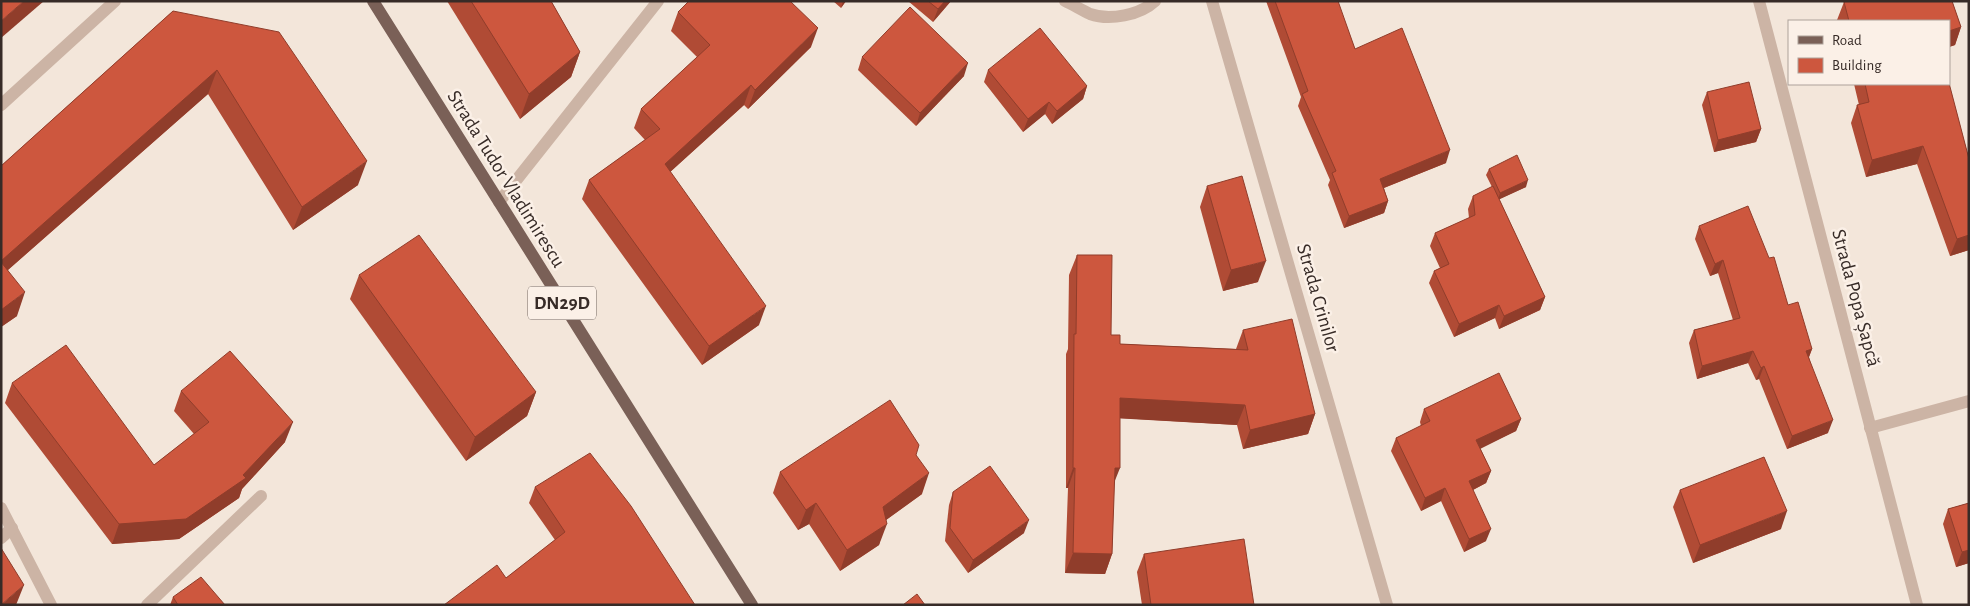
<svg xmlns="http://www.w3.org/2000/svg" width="1970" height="606" font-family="'Alegreya Sans',sans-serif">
	<rect width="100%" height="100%" fill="#f3e6da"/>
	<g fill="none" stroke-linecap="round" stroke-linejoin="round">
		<!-- minor -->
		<g stroke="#ccb4a5" stroke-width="12">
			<path d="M1065,1C1073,5 1082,10 1090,14C1110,21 1140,15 1155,1"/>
			<polyline points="1212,1 1387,605"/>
			<polyline points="1759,1 1917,605"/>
			<polyline points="1,105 115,1"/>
			<polyline points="499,202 658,1"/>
			<polyline points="1870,428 1969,401"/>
			<polyline points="1,508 51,605"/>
			<polyline points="1,538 12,528"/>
			<polyline points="147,605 261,496"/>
		</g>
		<!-- primary -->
		<polyline stroke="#7a6057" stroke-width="12" points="373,1 752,605"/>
	</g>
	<!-- wall -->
	<g fill="#b04b35">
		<polygon points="447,1 551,1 580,52 571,77 520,119"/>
		<polygon points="833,1 846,1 841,8"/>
		<polygon points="908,1 951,1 933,22"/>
		<polygon points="1266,1 1337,1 1355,49 1446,163 1384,188 1388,201 1384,213 1344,228 1328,185 1330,180 1298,106 1301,97"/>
		<polygon points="1846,1 1952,1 1961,27 1955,45 1949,47 1949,21 1838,21 1837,20 1844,2"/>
		<polygon points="173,11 358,185 293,230 208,94 8,270 17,316 1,327 1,166"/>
		<polygon points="678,12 811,47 748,109 744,105 670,172 759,325 702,365 582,199 589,180 645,140 634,128 641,109 697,57 671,31"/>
		<polygon points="862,57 964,76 916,126 858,70"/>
		<polygon points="988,70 1087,86 1083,99 1052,124 1045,114 1023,132 984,82"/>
		<polygon points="1854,84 1949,84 1969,159 1969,250 1950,256 1917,164 1866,177 1851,123 1857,105 1859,105"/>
		<polygon points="1707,92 1761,129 1756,142 1714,152 1702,105"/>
		<polygon points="1489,169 1526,187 1499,199 1545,297 1540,310 1499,329 1495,318 1454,337 1429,283 1434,271 1440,268 1430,246 1435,233 1469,218 1468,209 1473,196 1492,187 1486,175"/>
		<polygon points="1207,186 1258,282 1223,291 1200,207"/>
		<polygon points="1699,226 1788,305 1812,349 1809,357 1828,433 1787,449 1759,379 1756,380 1748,363 1697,379 1689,343 1694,330 1733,320 1718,273 1710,276 1695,239"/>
		<polygon points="1077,255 1111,335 1120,344 1236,349 1243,330 1315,414 1308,434 1243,449 1237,425 1120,418 1114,484 1112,554 1105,574 1065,573 1068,488 1066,488 1066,354 1068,349 1069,275"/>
		<polygon points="359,275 536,392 527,416 466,461 350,299"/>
		<polygon points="12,383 154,465 194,434 174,411 181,391 285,442 242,489 239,498 179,539 112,544 5,403"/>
		<polygon points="1424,409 1521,419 1516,431 1480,448 1491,471 1486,483 1473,490 1486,541 1464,552 1441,501 1421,511 1391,451 1396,438 1421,426 1420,422"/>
		<polygon points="916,455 922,494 886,520 879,545 840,571 809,524 798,530 773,493 780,472"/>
		<polygon points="535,487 695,605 506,578 555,540 529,503"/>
		<polygon points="1680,490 1781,529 1693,563 1673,507"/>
		<polygon points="953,492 1024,533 968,573 945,541 949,505"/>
		<polygon points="1969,503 1969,563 1956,567 1943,524 1948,509"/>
		<polygon points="1144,554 1254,605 1142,605 1137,572"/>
		<polygon points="173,597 225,605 170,605"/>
	</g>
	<!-- shaded-wall -->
	<g fill="#903d2b">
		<polygon points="24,1 44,1 1,38 1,21"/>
		<polygon points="843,1 846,1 841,8"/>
		<polygon points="945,1 951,1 933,22 938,9"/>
		<polygon points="1961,27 1955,45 1949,47 1949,31"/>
		<polygon points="818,28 811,47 748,109 755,90"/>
		<polygon points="580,52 571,77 520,119 529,94"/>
		<polygon points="968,63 964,76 916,126 920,113"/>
		<polygon points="217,70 208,94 1,276 1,261"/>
		<polygon points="751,85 744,105 658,183 665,164"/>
		<polygon points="1087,86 1083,99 1052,124 1057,111"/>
		<polygon points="1049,102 1045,114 1023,132 1028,119"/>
		<polygon points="1761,129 1756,142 1714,152 1718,140"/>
		<polygon points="1923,146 1917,164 1866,177 1872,160"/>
		<polygon points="1450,150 1446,163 1376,191 1380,179"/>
		<polygon points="367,161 358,185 293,230 302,207"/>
		<polygon points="1528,180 1526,187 1498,200 1500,193"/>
		<polygon points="1388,201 1384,213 1344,228 1349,216"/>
		<polygon points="1969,235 1969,250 1950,256 1957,239"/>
		<polygon points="1723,260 1718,273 1710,276 1715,264"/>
		<polygon points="1266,261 1258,282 1223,291 1231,270"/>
		<polygon points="25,292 17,316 1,327 1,310"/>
		<polygon points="1545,297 1540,310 1499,329 1504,316"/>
		<polygon points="1499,305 1495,318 1454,337 1459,324"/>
		<polygon points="766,306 759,325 702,365 709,346"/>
		<polygon points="1812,349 1807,362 1806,351"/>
		<polygon points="1753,351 1748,363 1697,379 1702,366"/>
		<polygon points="1764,366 1759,379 1756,380 1761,368"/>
		<polygon points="536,392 527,416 466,461 475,437"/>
		<polygon points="1120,398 1245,405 1237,425 1113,418"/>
		<polygon points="1315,414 1308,434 1243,449 1250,430"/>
		<polygon points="1521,419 1516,431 1472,453 1476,440"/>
		<polygon points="1833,420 1828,433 1787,449 1792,436"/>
		<polygon points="293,422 285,442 242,489 239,498 179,539 112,544 119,524 243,475"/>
		<polygon points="1073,468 1075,468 1068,488 1066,488"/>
		<polygon points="1115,468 1120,468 1112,488"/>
		<polygon points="1491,471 1486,483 1465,494 1469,481"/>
		<polygon points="929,473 922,494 875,528 883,507"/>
		<polygon points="1445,488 1441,501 1421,511 1425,498"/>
		<polygon points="816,503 809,524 798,530 806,510"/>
		<polygon points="1787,511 1781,529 1693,563 1700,545"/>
		<polygon points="1029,520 1024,533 968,573 973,560"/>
		<polygon points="887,524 879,545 840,571 847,550"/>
		<polygon points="1491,529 1486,541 1464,552 1469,539"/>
		<polygon points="1969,550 1969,563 1956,567 1962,552"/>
		<polygon points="1073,553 1112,554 1105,574 1065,573"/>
		<polygon points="24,585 16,605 1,605"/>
	</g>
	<!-- building -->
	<g fill="#cd573e" stroke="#903d2b">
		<polygon points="1,1 24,1 1,21"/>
		<polygon points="471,1 551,1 580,52 529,94"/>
		<polygon points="689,1 790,1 818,28 755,90 751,85 665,164 766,306 709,346 589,180 660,129 641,109 710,45 678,12"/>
		<polygon points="928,1 945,1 938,9"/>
		<polygon points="1275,1 1338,1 1355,49 1402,28 1450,150 1380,179 1388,201 1349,216 1332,173 1336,171 1302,94 1308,91"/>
		<polygon points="1846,1 1952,1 1961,27 1949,31 1949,21 1849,21 1844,2"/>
		<polygon points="910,7 968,63 920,113 862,57"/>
		<polygon points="173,11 279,32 367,161 302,207 217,70 1,261 1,166"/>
		<polygon points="1040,28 1087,86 1057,111 1049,102 1028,119 988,70"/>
		<polygon points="1749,82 1761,129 1718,140 1707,92"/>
		<polygon points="1949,83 1969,159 1969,235 1957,239 1923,146 1872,160 1857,105 1869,102 1865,84 1949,84"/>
		<polygon points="1517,155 1528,180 1500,193 1489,169"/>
		<polygon points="1242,176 1266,261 1231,270 1207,186"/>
		<polygon points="1493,186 1545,297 1504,316 1499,305 1459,324 1434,271 1449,264 1435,233 1475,215 1473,196"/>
		<polygon points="1748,206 1769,258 1774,257 1788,305 1798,302 1812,349 1806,351 1833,420 1792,436 1764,366 1761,368 1753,351 1702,366 1694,330 1740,318 1723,260 1715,264 1699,226"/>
		<polygon points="419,235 536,392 475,437 359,275"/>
		<polygon points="1077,255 1112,255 1111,335 1120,335 1120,344 1248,350 1243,330 1292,319 1315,414 1250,430 1245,405 1120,398 1120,468 1115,468 1112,554 1073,553 1075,468 1073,468 1074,334 1076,334"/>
		<polygon points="1,262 25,292 1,310"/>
		<polygon points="66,345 154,465 209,422 181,391 230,351 293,422 243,475 246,478 186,519 119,524 12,383"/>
		<polygon points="1499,373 1521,419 1476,440 1491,471 1469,481 1491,529 1469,539 1445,488 1425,498 1396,438 1430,421 1424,409"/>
		<polygon points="890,400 919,445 916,455 929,473 883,507 887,524 847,550 816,503 806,510 780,472"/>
		<polygon points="590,453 631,506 695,605 444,605 497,565 506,578 565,532 535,487"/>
		<polygon points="1764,457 1787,511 1700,545 1680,490"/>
		<polygon points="990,466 1029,520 973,560 950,528 953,492"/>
		<polygon points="1969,503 1969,550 1962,552 1948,509"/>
		<polygon points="1244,539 1254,605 1151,605 1144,554"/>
		<polygon points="1,548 24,585 2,604 2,605 1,605"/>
		<polygon points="201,577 225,605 178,605 173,597"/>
		<polygon points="917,594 925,605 903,605"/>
	</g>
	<g text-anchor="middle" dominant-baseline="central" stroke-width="5" stroke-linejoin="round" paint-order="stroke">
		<!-- shield labels -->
		<rect fill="#fbf0e7" stroke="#726661" stroke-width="1" x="528" y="286.5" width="68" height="33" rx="4"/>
		<g font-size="19" font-weight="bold" fill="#372b27">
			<text x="562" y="303">DN29D</text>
		</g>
		<!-- street labels -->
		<g font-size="20" fill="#372b27" stroke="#fbf0e7">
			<text transform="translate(506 179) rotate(58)">Strada Tudor Vladimirescu</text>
			<text transform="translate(1318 298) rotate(74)">Strada Crinilor</text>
			<text transform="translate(1856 298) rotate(75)">Strada Popa Șapcă</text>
		</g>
	</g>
	<!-- border -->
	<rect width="1970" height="606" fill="none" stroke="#372b27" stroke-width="5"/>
	<!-- legend -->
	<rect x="1788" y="20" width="162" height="65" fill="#fbf0e7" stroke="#ada19a"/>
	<rect x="1798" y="36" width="25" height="8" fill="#7a6057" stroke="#ada19a"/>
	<text x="1832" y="45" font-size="15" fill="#372b27">Road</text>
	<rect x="1798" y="58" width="25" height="15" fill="#cd573e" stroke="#ada19a"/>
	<text x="1832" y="70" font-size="15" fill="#372b27">Building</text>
</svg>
